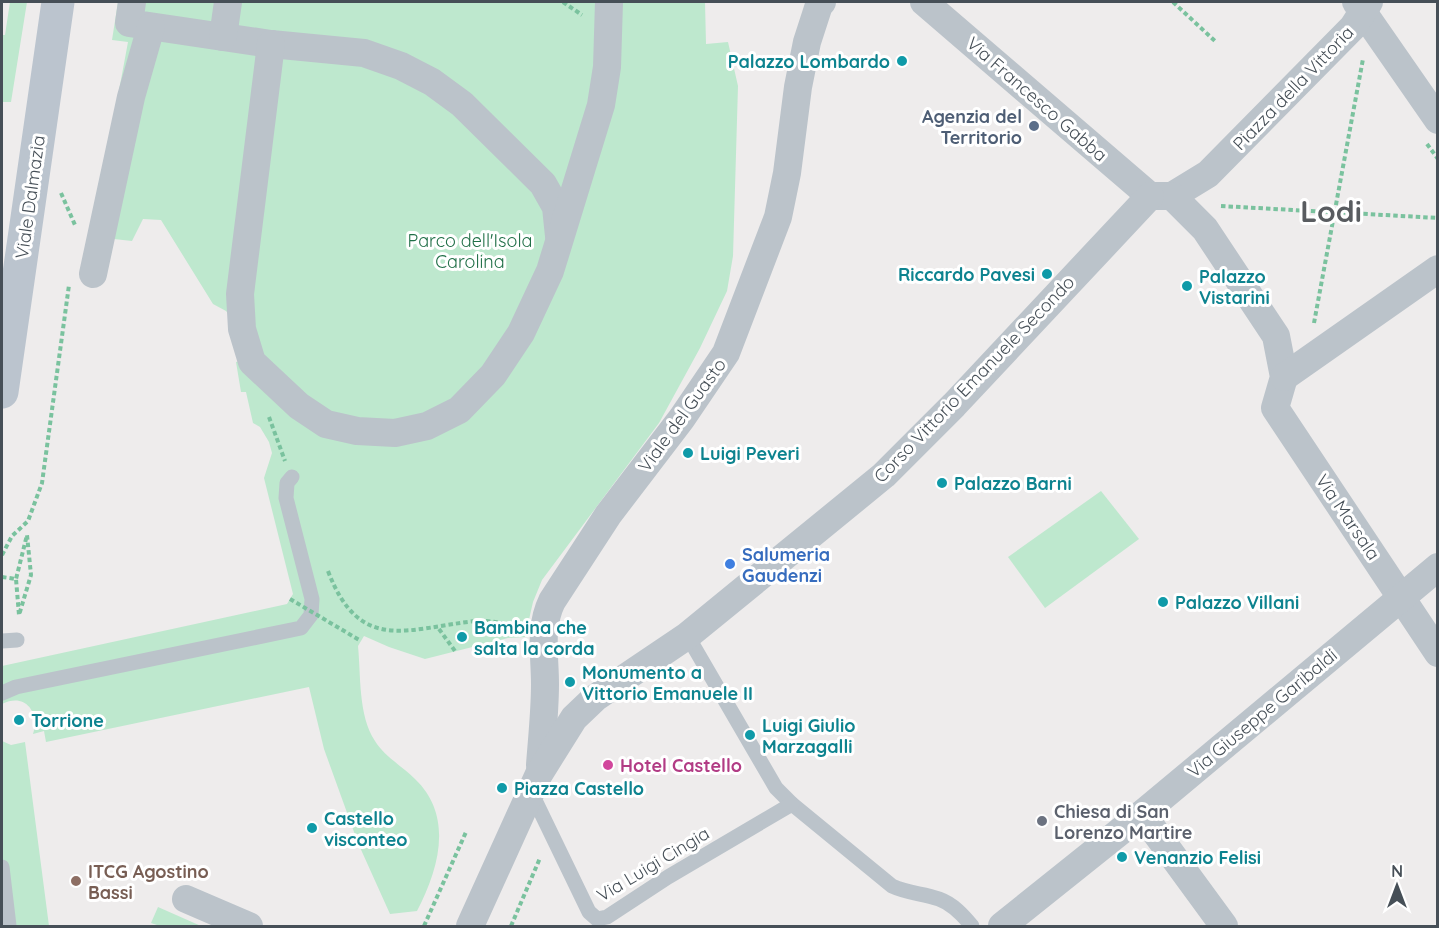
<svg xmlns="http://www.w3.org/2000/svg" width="1439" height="928" font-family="Quicksand,sans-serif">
	<rect width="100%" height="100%" fill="#eeecec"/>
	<!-- green -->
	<g fill="#bee8ce">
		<polygon points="10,2 27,2 11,102 2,102 2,35 5,35"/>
		<path d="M118,2H705L706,44L728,42L738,86L733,256L727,291L700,348L659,423L542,580L533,602L525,637L508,638L425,659L389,647L364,636L358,646C361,676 358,715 375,741C384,756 402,766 415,779C454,816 439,869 417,911L390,914L358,843L324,749L309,687L46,742L44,731L33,734C40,712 25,692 2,704V666L287,604L293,594L264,478L272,453L269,442L260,427L253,423L246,392H241L236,362L240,361L230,316L226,311L213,304L161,220L143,219L132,241L114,239L102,182L128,42L112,40Z"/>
		<polygon points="1101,491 1139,539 1045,608 1008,557"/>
		<polygon points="2,741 11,745 25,742 49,926 2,926"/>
		<polygon points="158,907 201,926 160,926 151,923"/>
	</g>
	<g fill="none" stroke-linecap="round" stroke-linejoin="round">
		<!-- path -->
		<g stroke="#7ac29e" stroke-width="4" stroke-dasharray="4.5 3" stroke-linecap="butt">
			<polyline points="563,2 582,15"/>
			<polyline points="1173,2 1216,42"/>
			<polyline points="1427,144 1438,159"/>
			<polyline points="61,193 75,225"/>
			<polyline points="1221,206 1438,218"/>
			<polyline points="1314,323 1363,59"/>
			<polyline points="269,417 285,461"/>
			<polyline points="2,555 12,536 28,521 42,483 69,285"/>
			<path d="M328,571C360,655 408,628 476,621C490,620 504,624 518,626"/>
			<polyline points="2,577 16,579 19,615 31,575 27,535 16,579"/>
			<polyline points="439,629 455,651"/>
			<polyline points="424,926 466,832"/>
			<polyline points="511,926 540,858"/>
		</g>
		<!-- lane -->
		<g stroke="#bbc3ca" stroke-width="15">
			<polyline points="2,641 17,640"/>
			<path d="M694,647L776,788L792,804L892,886C909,894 923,893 939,899C953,904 963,915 972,926"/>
			<polyline points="2,693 16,687 301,628 311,615 312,599 286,498 287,483 292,477"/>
			<polyline points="531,792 589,912 597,919 607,917 668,877 792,804"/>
			<polyline points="2,867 9,926"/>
		</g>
		<!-- street -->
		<g stroke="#bbc3ca" stroke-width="28">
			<polyline points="132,2 129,23 271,44 364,53 401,66 432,82 462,104 543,184 556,207 559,236"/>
			<polyline points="924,2 1150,196"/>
			<polyline points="1356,2 1438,120"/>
			<polyline points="223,37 228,2"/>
			<polyline points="271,44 240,294 242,329 252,362 299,406 326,424 357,431 395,433 427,426 459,410 493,375 521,333 550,271 601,105 607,67 609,2"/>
			<polyline points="1155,196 1172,196 1208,174 1353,27 1369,2"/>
			<polyline points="1172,196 1205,229 1276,336 1284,377 1275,408 1438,653"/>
			<polyline points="93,274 131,97 151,27"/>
			<polyline points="1284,377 1438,269"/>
			<path d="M540,765C542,738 545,711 545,684C545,655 539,628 552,601L608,515L682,418L726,353L778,217L787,173L798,87L807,42L819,5L822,2"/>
			<polyline points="1142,814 1224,926"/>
			<polyline points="186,899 249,926"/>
			<polyline points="470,926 539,774 574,718 595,698 687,636 884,475 954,405 1150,196"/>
			<polyline points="1002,926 1142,814 1438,567"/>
		</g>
		<!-- secondary -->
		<polyline stroke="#bbc4ce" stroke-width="33" points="2,392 58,2"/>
		<!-- path-bridge -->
		<polyline stroke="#7ac29e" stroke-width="4" stroke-dasharray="4.5 3" stroke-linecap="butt" points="290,599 361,641"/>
	</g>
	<!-- markers -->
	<g fill="#0f9aa8" stroke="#fff" stroke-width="2">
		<circle cx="902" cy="61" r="6"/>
		<circle cx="1047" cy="274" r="6"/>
		<circle cx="1187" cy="286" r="6"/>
		<circle cx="688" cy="453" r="6"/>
		<circle cx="942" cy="483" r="6"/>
		<circle cx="1163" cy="602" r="6"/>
		<circle cx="462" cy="637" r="6"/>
		<circle cx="570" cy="682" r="6"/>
		<circle cx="19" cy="720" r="6"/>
		<circle cx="750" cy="735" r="6"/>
		<circle cx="502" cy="788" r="6"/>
		<circle cx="312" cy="828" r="6"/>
		<circle cx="1122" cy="857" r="6"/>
	</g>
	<circle fill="#5c6f8a" stroke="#fff" stroke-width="2" cx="1034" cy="126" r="6"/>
	<circle fill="#3f7fe0" stroke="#fff" stroke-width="2" cx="730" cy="564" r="6"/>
	<circle fill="#d1479c" stroke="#fff" stroke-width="2" cx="608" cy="765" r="6"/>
	<circle fill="#6b7280" stroke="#fff" stroke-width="2" cx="1042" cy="821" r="6"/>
	<circle fill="#8d6e63" stroke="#fff" stroke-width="2" cx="76" cy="881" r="6"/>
	<g text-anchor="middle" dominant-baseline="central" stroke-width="6" stroke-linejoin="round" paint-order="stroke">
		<!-- culture labels -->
		<g font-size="18" font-weight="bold" fill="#0d838f" stroke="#fff" text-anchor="start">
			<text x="890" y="61" text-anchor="end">Palazzo Lombardo</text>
			<text x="1035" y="274" text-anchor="end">Riccardo Pavesi</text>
			<text x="1199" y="276">Palazzo<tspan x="1199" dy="21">Vistarini</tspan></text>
			<text x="700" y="453">Luigi Peveri</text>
			<text x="954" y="483">Palazzo Barni</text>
			<text x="1175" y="602">Palazzo Villani</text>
			<text x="474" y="627">Bambina che<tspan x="474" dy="21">salta la corda</tspan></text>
			<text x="582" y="672">Monumento a<tspan x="582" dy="21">Vittorio Emanuele II</tspan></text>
			<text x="31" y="720">Torrione</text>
			<text x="762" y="725">Luigi Giulio<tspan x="762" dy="21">Marzagalli</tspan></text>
			<text x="514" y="788">Piazza Castello</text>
			<text x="324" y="818">Castello<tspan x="324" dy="21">visconteo</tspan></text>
			<text x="1134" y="857">Venanzio Felisi</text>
		</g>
		<!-- street labels -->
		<g font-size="18" fill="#464f57" stroke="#fff">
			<text transform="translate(1293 88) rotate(-46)">Piazza della Vittoria</text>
			<text transform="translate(1037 99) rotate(41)">Via Francesco Gabba</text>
			<text transform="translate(30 197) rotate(-82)">Viale Dalmazia</text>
			<text transform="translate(974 379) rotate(-46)">Corso Vittorio Emanuele Secondo</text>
			<text transform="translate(682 415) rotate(-54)">Viale del Guasto</text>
			<text transform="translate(1348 517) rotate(56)">Via Marsala</text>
			<text transform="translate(1262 713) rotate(-40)">Via Giuseppe Garibaldi</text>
			<text transform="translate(653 864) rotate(-31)">Via Luigi Cingia</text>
		</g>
		<!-- service labels -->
		<g font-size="18" font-weight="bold" fill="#4e5e75" stroke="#fff" text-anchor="end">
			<text x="1022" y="116">Agenzia del<tspan x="1022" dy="21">Territorio</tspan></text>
		</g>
		<!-- park labels -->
		<g font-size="18" fill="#206f47" stroke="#fff">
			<text x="470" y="240">Parco dell'Isola<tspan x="470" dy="21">Carolina</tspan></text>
		</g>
		<!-- shop labels -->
		<g font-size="18" font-weight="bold" fill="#366cbe" stroke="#fff" text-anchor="start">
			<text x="742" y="554">Salumeria<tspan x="742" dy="21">Gaudenzi</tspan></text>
		</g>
		<!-- hotel labels -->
		<g font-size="18" font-weight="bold" fill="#b23c85" stroke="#fff" text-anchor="start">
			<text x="620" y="765">Hotel Castello</text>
		</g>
		<!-- worship labels -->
		<g font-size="18" font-weight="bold" fill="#5b616d" stroke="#fff" text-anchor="start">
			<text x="1054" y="811">Chiesa di San<tspan x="1054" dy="21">Lorenzo Martire</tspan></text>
		</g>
		<!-- education labels -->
		<g font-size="18" font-weight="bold" fill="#785e54" stroke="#fff" text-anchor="start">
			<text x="88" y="871">ITCG Agostino<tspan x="88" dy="21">Bassi</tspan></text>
		</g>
		<!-- town labels -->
		<g font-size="30" font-weight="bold" fill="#595c60" stroke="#fff">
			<text x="1331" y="211">Lodi</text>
		</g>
	</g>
	<!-- border -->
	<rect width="1439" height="928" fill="none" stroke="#464f57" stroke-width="6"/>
	<!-- north arrow -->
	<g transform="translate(1397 886)" stroke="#ffffff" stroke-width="4.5" paint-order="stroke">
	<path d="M0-4.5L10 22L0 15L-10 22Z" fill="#464f57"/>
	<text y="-9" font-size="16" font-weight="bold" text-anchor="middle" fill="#464f57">N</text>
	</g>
</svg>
